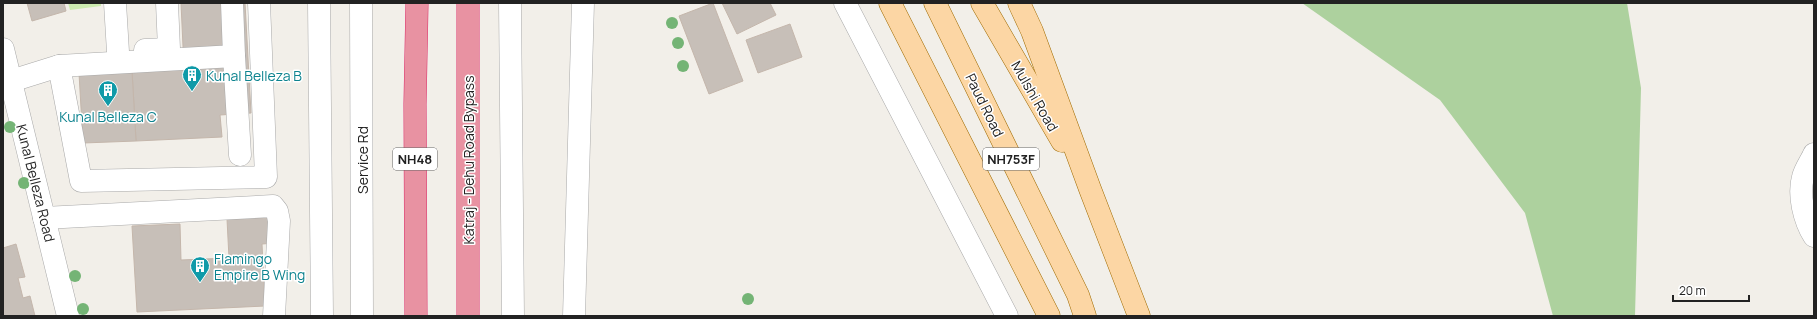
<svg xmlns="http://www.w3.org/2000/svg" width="1817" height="319" font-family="Manrope,sans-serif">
	<rect width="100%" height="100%" fill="#f2efe9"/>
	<!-- grass -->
	<polygon fill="#cdebb0" points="68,3 101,3 101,6 70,10"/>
	<!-- forest -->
	<polygon fill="#add19e" points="1302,3 1627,3 1641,88 1635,316 1553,316 1525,213 1440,100"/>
	<!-- building -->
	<g fill="#c7bfb8" stroke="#c4b6ab">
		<polygon points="27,3 64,3 66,11 32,21"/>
		<polygon points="181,3 245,3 251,113 220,115 222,137 136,141 132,71 184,68"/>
		<polygon points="713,3 743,81 709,94 679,16"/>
		<polygon points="722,3 770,3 776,15 737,34"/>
		<polygon points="790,24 802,57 758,73 746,40"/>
		<polygon points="132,71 136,141 83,143 79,73"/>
		<polygon points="274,217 275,243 262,244 265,306 137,312 132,226 180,224 181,260 229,258 227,219"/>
		<polygon points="16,244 25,277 18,278 23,298 30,296 35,316 3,316 3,248"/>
	</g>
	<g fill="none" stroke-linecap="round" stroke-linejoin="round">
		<defs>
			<g id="minor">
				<polyline points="115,3 118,52"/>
				<polyline points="319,3 322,316"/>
				<polyline points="361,3 362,316"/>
				<polyline points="510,3 513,316"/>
				<polyline points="845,3 1007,316"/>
				<polyline points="3,49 68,316"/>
				<polyline points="145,50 169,49 167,3"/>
				<polyline points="234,56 240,155"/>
				<polyline points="59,66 81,181 266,177 259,3"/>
				<polyline points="11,81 59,66 234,56 232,3"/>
				<path d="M1814,154C1811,161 1805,169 1803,177C1798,195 1804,220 1814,236"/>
				<polyline points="44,218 273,206 277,211 279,221 274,316"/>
				<polyline points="574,316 583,3"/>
			</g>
			<g id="major">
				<polyline points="890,3 1049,316"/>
				<polyline points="935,3 1078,295 1085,316"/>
				<polyline points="982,3 1062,141"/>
				<polyline points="1019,3 1032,31 1090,189 1139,316"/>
			</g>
			<g id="highway">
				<polyline points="468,3 468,316"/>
				<polyline points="416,316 415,104 417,3"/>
			</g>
		</defs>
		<!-- minor casing -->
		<use href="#minor" stroke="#a9a9a9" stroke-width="23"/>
		<!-- major casing -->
		<use href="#major" stroke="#a06b00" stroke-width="23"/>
		<!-- highway casing -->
		<use href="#highway" stroke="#dc2a67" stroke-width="23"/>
		<!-- minor -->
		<use href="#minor" stroke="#fff" stroke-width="22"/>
		<!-- major -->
		<use href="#major" stroke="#fcd6a4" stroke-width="22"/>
		<!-- highway -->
		<use href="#highway" stroke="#e892a2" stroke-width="22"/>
	</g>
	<!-- trees -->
	<g fill="#74b475">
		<circle cx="672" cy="23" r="6"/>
		<circle cx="678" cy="43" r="6"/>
		<circle cx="683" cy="66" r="6"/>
		<circle cx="10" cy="127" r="6"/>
		<circle cx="24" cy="183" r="6"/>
		<circle cx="75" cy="276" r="6"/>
		<circle cx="748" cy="299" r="6"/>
		<circle cx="83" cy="309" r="6"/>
	</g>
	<!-- icons -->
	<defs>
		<symbol id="building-pin" viewBox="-11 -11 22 30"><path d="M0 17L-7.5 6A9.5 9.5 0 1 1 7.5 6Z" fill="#0f9aa8" stroke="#fff"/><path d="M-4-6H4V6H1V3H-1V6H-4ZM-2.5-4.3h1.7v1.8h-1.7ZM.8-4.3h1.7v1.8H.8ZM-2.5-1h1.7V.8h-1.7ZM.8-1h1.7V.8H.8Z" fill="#fff"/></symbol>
	</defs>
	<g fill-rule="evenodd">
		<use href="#building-pin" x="181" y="64" width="22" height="30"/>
		<use href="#building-pin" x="97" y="79" width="22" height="30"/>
		<use href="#building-pin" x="189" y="255" width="22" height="30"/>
	</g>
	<g text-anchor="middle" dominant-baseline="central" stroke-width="3" stroke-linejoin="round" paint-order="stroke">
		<!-- shield labels -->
		<g fill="#fff" stroke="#646464" stroke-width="1">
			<rect x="393" y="148" width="44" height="22" rx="3"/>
			<rect x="983" y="148" width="56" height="22" rx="3"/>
		</g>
		<g font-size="13" font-weight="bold" fill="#222">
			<text x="415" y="159">NH48</text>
			<text x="1011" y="159">NH753F</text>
		</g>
		<!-- culture labels -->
		<g font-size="14" fill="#0d838f" stroke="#fff" text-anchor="start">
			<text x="206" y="75">Kunal Belleza B</text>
			<text x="108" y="116" text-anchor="middle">Kunal Belleza C</text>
			<text x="214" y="258">Flamingo<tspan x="214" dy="16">Empire B Wing</tspan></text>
		</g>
		<!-- street labels -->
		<g font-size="14" fill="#222" stroke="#fff">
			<text transform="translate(1035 96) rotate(60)">Mulshi Road</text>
			<text transform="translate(985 105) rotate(64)">Paud Road</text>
			<text transform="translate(362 160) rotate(-90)">Service Rd</text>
			<text transform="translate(468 160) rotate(-90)">Katraj - Dehu Road Bypass</text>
			<text transform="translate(36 183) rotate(76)">Kunal Belleza Road</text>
		</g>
	</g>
	<!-- border -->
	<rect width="1817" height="319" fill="none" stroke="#222222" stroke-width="8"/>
	<!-- scale -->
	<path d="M1673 295v6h76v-6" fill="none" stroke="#222222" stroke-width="2"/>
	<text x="1679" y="295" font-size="12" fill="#222222" stroke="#ffffff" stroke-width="3" paint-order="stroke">20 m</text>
</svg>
